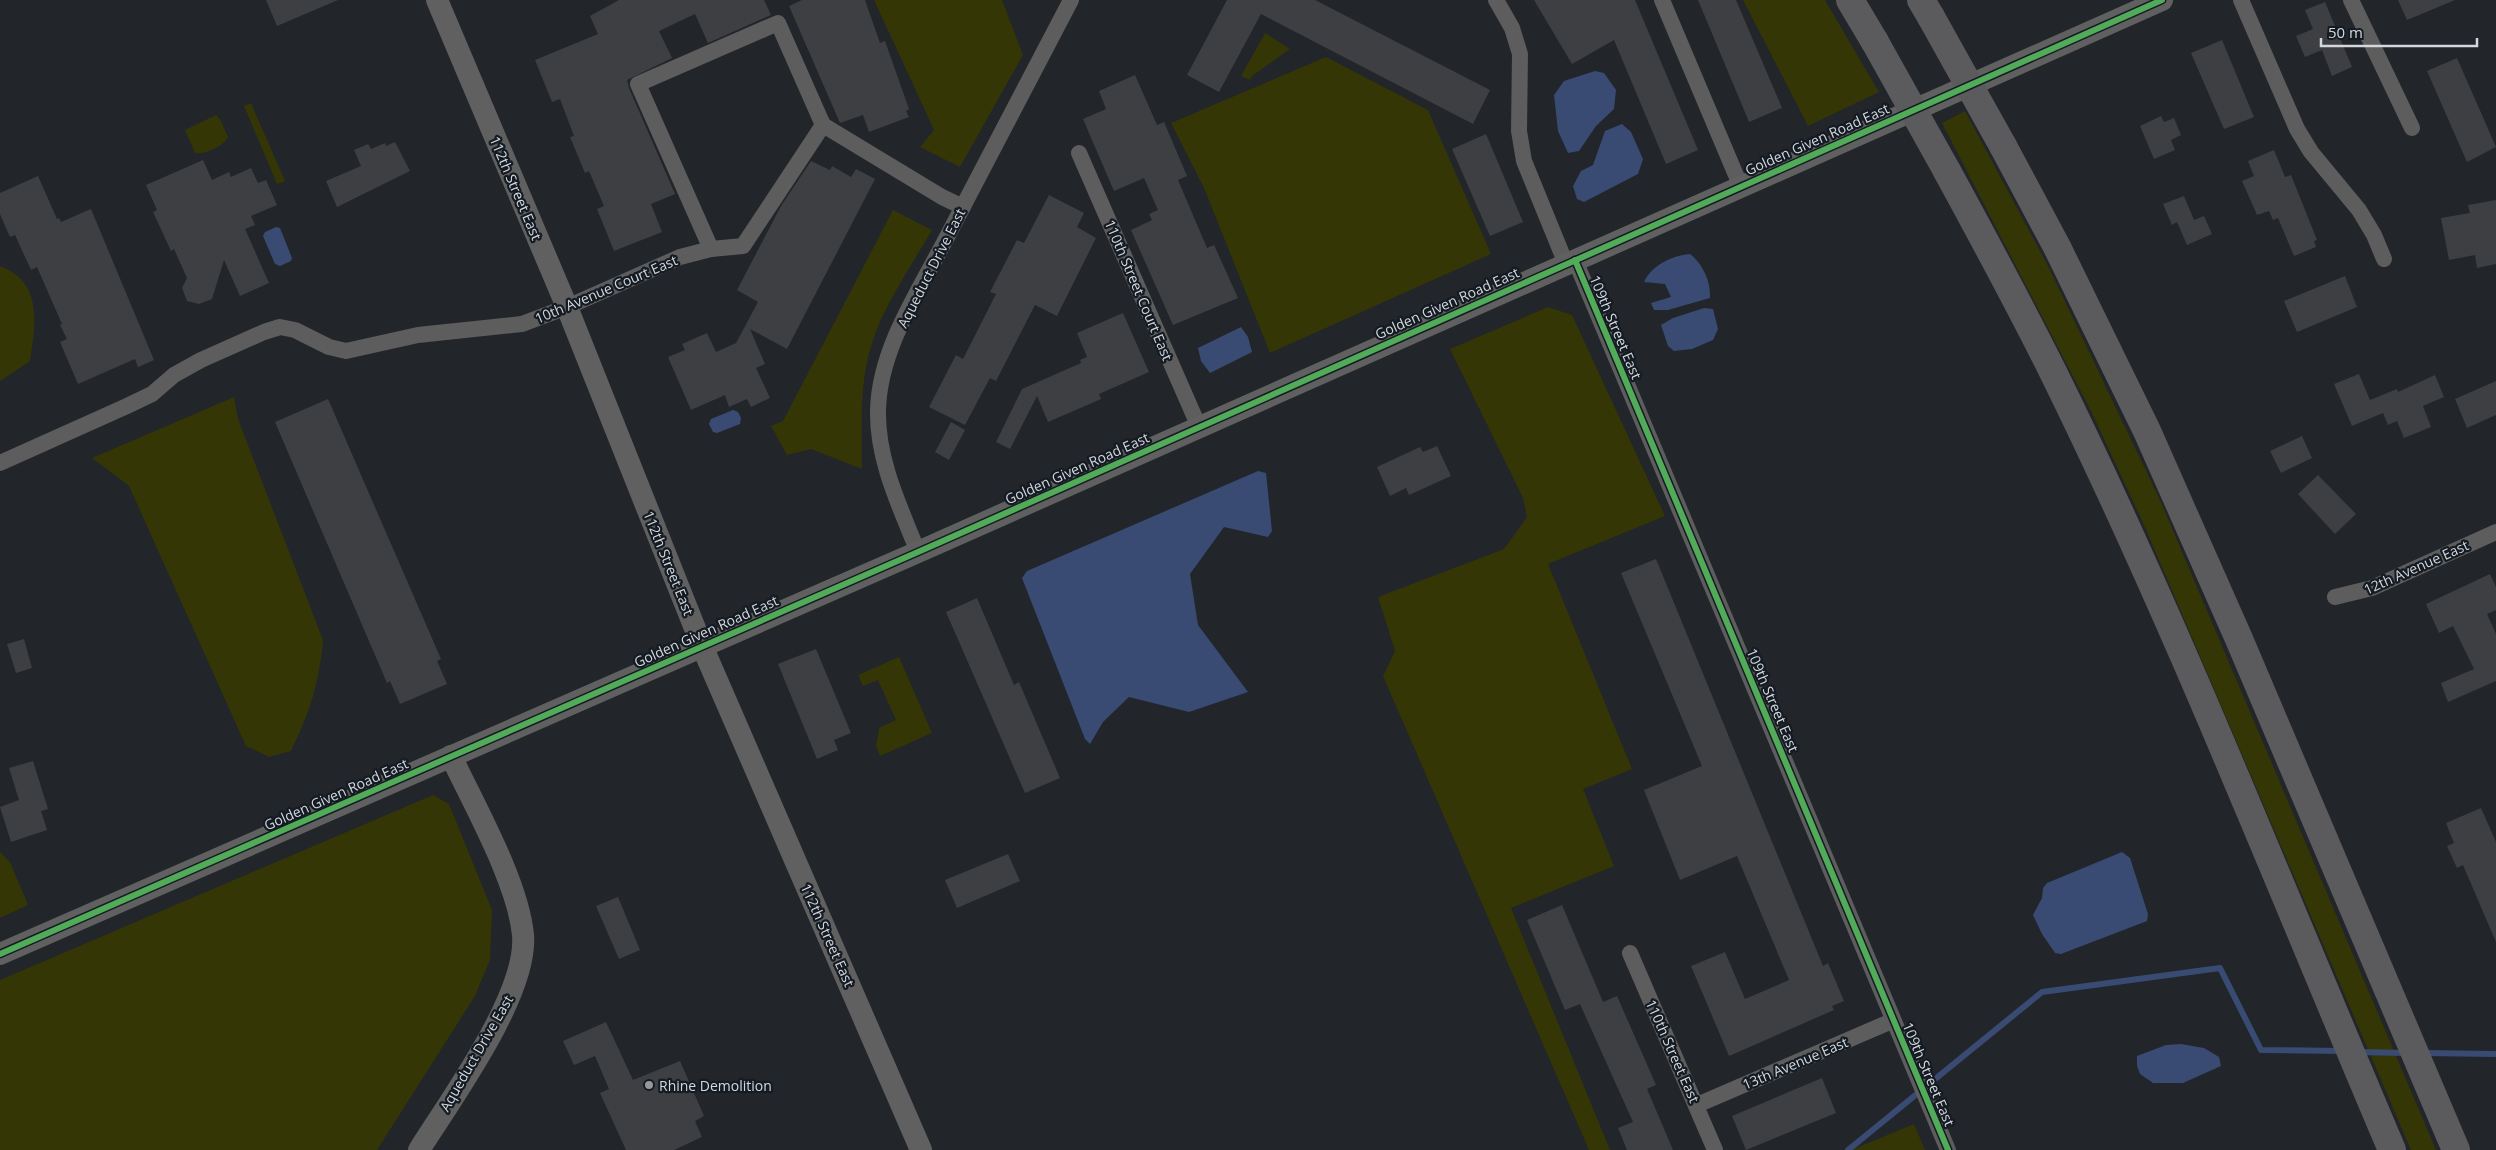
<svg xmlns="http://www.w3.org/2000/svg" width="2496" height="1150" font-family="'Open Sans',sans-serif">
	<rect width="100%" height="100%" fill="#22252a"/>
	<!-- green -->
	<g fill="#343606">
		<polygon points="874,0 1002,0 1023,55 960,167 920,147 934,130"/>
		<polygon points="1743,0 1825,0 1879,92 1808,126"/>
		<polygon points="1265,33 1290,49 1252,76 1250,80 1241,76"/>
		<polygon points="1326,57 1428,110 1491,254 1270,353 1204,188 1171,123"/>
		<polygon points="251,103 285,181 277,184 244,106"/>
		<polygon points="1965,111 2048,266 2160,500 2436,1150 2411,1150 2144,525 2091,411 1942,123"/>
		<path d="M216,115L220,119L228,137C224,146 204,155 195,153L185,130Z"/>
		<path d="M893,210L932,230C912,265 884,305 872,343C859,383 862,426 862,469L811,449L787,455L771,426L783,421Z"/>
		<path d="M0,266C43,282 36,324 30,361L0,381Z"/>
		<polygon points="1548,307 1572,315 1665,516 1548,564 1632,769 1583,789 1614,866 1511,908 1610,1150 1589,1150 1383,676 1395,651 1378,597 1504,549 1527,517 1523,498 1450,349"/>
		<path d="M234,397L238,419L323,640C319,684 310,712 291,751L269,757L246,746L129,486L92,458Z"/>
		<polygon points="899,657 932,733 880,756 876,746 879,728 896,720 878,680 863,686 858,675"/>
		<polygon points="433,795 449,804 492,910 490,960 475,996 377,1150 0,1150 0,980"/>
		<polygon points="0,852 10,862 28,905 0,918"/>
		<polygon points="1914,1124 1925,1150 1851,1150"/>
	</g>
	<!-- water -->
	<g fill="#394b73">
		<polygon points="1595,71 1604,73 1616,90 1614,109 1596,126 1579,151 1568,153 1558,131 1554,95 1564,81"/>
		<polygon points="1622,124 1631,132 1643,159 1638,174 1584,202 1577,199 1573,186 1581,171 1593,165 1605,131"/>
		<polygon points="276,227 280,228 292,258 291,261 280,266 275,264 263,236 265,232"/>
		<path d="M1690,254C1702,263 1711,281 1710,298L1668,310H1654L1651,303L1671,297L1665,284L1644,282C1652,265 1671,256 1690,254Z"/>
		<polygon points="1704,308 1713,309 1718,329 1713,340 1692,349 1674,351 1668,346 1661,325 1673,318"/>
		<polygon points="1241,327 1248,337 1252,352 1210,373 1201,361 1198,348"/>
		<polygon points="733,410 738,412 741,418 740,424 717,433 713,432 709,424 711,419"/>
		<polygon points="1258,471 1266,473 1272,531 1268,537 1224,527 1190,574 1198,625 1248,692 1189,712 1129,697 1103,722 1090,744 1085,739 1022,578 1027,571"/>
		<polygon points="2122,852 2130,858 2148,914 2147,921 2061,954 2055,953 2042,934 2033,915 2042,898 2043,888 2047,883"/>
		<polygon points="2181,1044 2204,1048 2219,1057 2221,1066 2183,1083 2153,1083 2140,1074 2137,1066 2137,1056 2166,1045"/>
	</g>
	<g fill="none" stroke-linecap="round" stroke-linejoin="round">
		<!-- stream -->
		<g stroke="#394b73" stroke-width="6">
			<polyline points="2357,1052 2407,1053"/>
			<polyline points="2422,1053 2496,1054"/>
			<polyline points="1848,1150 2042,992 2220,968 2261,1050 2342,1051"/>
		</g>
	</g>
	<!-- building -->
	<g fill="#3e3f42">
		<polygon points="266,0 338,0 277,26"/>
		<polygon points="619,0 764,0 771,15 708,43 695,14 659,31 672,58 627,80 629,88 675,194 651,204 662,232 614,251 597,209 604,206 589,171 585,173 570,137 574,136 560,99 552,102 535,60 598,34 590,16"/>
		<polygon points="802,0 865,0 880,43 885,41 909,109 906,111 909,117 869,132 863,115 840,123 789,6"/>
		<polygon points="1227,0 1315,0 1490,90 1473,124 1261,14 1219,92 1187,75"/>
		<polygon points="1534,0 1635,0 1698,150 1666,164 1614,40 1572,64"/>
		<polygon points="1698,0 1736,0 1782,108 1749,122"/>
		<polygon points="2398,0 2455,0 2407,20"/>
		<polygon points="2325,2 2352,67 2332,76 2322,50 2305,57 2296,36 2313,29 2305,10"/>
		<polygon points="2222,40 2254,117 2224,129 2191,53"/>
		<polygon points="2457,58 2496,147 2467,162 2427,71"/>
		<polygon points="1135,75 1157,125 1164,122 1187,176 1178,180 1207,248 1214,245 1238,298 1173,325 1131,230 1152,220 1149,214 1158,210 1144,178 1114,191 1083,119 1106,109 1099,91"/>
		<polygon points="2161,116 2164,122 2174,118 2181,135 2171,140 2175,150 2154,159 2140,126"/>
		<polygon points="1486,134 1523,222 1490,236 1452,149"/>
		<polygon points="395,142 410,171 337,207 326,181 361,166 354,150 368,144 371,149 385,143 386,146"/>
		<polygon points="2274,150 2285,177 2291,175 2317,240 2314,241 2316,247 2294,256 2278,218 2273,220 2269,211 2257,215 2242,181 2254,176 2248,161"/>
		<polygon points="203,160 212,180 229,172 231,177 251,168 258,183 266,180 277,205 251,216 255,225 245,229 269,283 240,296 224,260 212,299 199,304 187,301 182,288 187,278 174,249 171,251 153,212 157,210 146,185"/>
		<polygon points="811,161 830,170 832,166 851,177 856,169 875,179 787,349 750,329 765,364 756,368 770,398 751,407 747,399 729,407 725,395 691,410 668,357 685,350 682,344 707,333 716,352 736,343 758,302 737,290 781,206"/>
		<polygon points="38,176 57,219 59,218 61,222 91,209 154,360 138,367 135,359 78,384 60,342 67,339 60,325 62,324 37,267 31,270 15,235 10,237 0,214 0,193"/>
		<polygon points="1049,195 1084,213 1077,227 1096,238 1057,316 1035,305 996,381 990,378 965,425 929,407 956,355 963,359 996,294 990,292 1017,240 1024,243"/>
		<polygon points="2184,196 2194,220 2204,216 2212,234 2187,245 2177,222 2172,225 2163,204"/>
		<polygon points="2496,200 2496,264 2477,268 2475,255 2449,260 2441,218 2470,213 2468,205"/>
		<polygon points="2345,276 2357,307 2297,332 2284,301"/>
		<polygon points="1123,313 1149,372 1099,394 1101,399 1048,422 1037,396 1010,449 996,442 1022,389 1081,363 1080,360 1087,357 1077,333"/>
		<polygon points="2359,374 2370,400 2397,389 2398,392 2435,375 2444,397 2423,406 2431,427 2404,438 2397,421 2388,425 2383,413 2352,426 2334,384"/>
		<polygon points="2496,381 2496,415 2467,428 2455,399"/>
		<polygon points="328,399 441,659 437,661 447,684 400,704 390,681 387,683 275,422"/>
		<polygon points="951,422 965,430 949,460 935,452"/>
		<polygon points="2302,436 2312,458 2281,473 2270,451"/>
		<polygon points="1437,446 1451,476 1409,495 1406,488 1390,496 1377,467 1420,447 1423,452"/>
		<polygon points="2318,475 2356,514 2335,534 2298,494"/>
		<polygon points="1656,559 1823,966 1828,963 1844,1001 1832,1006 1834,1010 1729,1056 1691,966 1725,952 1745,999 1789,980 1737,856 1680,880 1644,790 1702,766 1621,573"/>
		<polygon points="2490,574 2496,587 2496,610 2487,614 2496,634 2496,681 2448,702 2441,683 2474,669 2453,626 2439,633 2426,604"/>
		<polygon points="977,598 1014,685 1019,682 1060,778 1025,793 946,612"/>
		<polygon points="24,639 32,668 16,673 7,644"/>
		<polygon points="816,649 851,733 834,740 838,750 817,759 778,664"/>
		<polygon points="33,761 48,809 41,811 47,830 11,842 0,807 19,800 9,768"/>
		<polygon points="2481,808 2496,842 2496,942 2463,865 2457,868 2447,846 2454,843 2446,823"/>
		<polygon points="1008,854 1020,881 957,908 945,880"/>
		<polygon points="618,897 640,950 619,959 596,906"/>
		<polygon points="1562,905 1603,1002 1617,996 1656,1085 1647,1089 1673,1150 1627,1150 1618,1128 1633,1122 1580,1004 1565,1010 1527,920"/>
		<polygon points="606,1022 633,1080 680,1061 704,1116 695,1121 702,1137 674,1150 626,1150 600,1093 609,1089 595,1056 574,1065 563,1041"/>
		<polygon points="1822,1078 1836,1113 1746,1150 1732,1116"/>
	</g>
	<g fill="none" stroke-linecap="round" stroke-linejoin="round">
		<!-- street -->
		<g stroke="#5e5d5d" stroke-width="16">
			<polyline points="1496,0 1512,28 1520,54 1519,131 1524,161 1566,264"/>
			<polyline points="1662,0 1741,187"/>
			<polyline points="2241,0 2297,129 2311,152 2359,210 2374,235 2384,259"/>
			<polyline points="2351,0 2412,128"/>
			<polyline points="823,125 942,197 963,207"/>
			<polyline points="1079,153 1199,427"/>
			<polyline points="711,249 638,84 778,23 823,125"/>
			<polyline points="1575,260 1948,1150"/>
			<polyline points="0,463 127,406 152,394 174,375 201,360 264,332 280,327 295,330 329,347 346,351 418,335 522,324 567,307 680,257 711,249 743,246 823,125"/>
			<path d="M918,552C900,507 877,460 878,411C879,349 919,291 947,237C988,158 1030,79 1071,0"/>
			<polyline points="2335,597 2372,588 2496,532"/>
			<polyline points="1630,953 1715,1150"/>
			<polyline points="1697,1105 1892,1021"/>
		</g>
		<!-- secondary -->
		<g stroke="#606060" stroke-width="22">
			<polyline points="437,0 567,307 702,646 921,1150"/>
			<polyline points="0,954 918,552 2162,0"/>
			<path d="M419,1150C451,1099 528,994 523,935C518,882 474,805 451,756"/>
		</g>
		<!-- highway -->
		<g stroke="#5b5b5d" stroke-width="28">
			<polyline points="1850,0 1875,42"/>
			<polyline points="1921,0 1931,17"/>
			<polyline points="2003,146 2057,247 2147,431 2239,639 2456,1150"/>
			<path d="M1947,171C1984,239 2021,307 2055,376C2179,628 2282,892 2392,1150"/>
		</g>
		<!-- highway-bridge -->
		<g stroke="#5b5b5d" stroke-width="28">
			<polyline points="1931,17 2003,146"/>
			<polyline points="1875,42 1947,171"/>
		</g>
		<defs>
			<g id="cycleway">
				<polyline points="1575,260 1948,1150"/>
				<polyline points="0,954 918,552 2162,0"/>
			</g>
		</defs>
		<!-- cycleway casing -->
		<use href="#cycleway" stroke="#151b23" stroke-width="9"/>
		<!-- cycleway -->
		<use href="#cycleway" stroke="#51ab58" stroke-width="6"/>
	</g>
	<!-- markers -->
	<circle fill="#95999e" stroke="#151b23" stroke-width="2" cx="649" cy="1085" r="5"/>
	<g text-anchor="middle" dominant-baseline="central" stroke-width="4.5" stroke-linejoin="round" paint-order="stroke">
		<!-- street labels -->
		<g font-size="14" fill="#d3d8dd" stroke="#151b23">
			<text transform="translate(1817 139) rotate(-24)">Golden Given Road East</text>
			<text transform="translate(516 188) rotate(67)">112th Street East</text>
			<text transform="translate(931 268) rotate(-63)">Aqueduct Drive East</text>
			<text transform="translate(606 289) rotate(-23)">10th Avenue Court East</text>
			<text transform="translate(1139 290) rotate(67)">110th Street Court East</text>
			<text transform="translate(1447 303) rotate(-24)">Golden Given Road East</text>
			<text transform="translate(1616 327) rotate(67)">109th Street East</text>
			<text transform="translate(1077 468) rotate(-24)">Golden Given Road East</text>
			<text transform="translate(669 563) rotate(68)">112th Street East</text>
			<text transform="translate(2416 567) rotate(-24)">12th Avenue East</text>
			<text transform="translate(706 631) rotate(-24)">Golden Given Road East</text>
			<text transform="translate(1773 700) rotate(67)">109th Street East</text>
			<text transform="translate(336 794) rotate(-24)">Golden Given Road East</text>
			<text transform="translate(828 935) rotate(66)">112th Street East</text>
			<text transform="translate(1673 1051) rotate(66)">110th Street East</text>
			<text transform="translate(476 1053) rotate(-60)">Aqueduct Drive East</text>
			<text transform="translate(1795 1063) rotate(-23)">13th Avenue East</text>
			<text transform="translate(1929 1074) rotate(67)">109th Street East</text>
		</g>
		<!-- poi labels -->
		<g font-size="14" fill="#d3d8dd" stroke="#151b23" text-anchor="start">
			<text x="659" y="1085">Rhine Demolition</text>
		</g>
	</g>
	<!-- scale -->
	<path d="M2321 38v8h156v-8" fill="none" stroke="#d3d8dd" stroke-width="2.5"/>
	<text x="2328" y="38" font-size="15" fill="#d3d8dd" stroke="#151b23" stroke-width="4" paint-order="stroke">50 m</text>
</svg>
